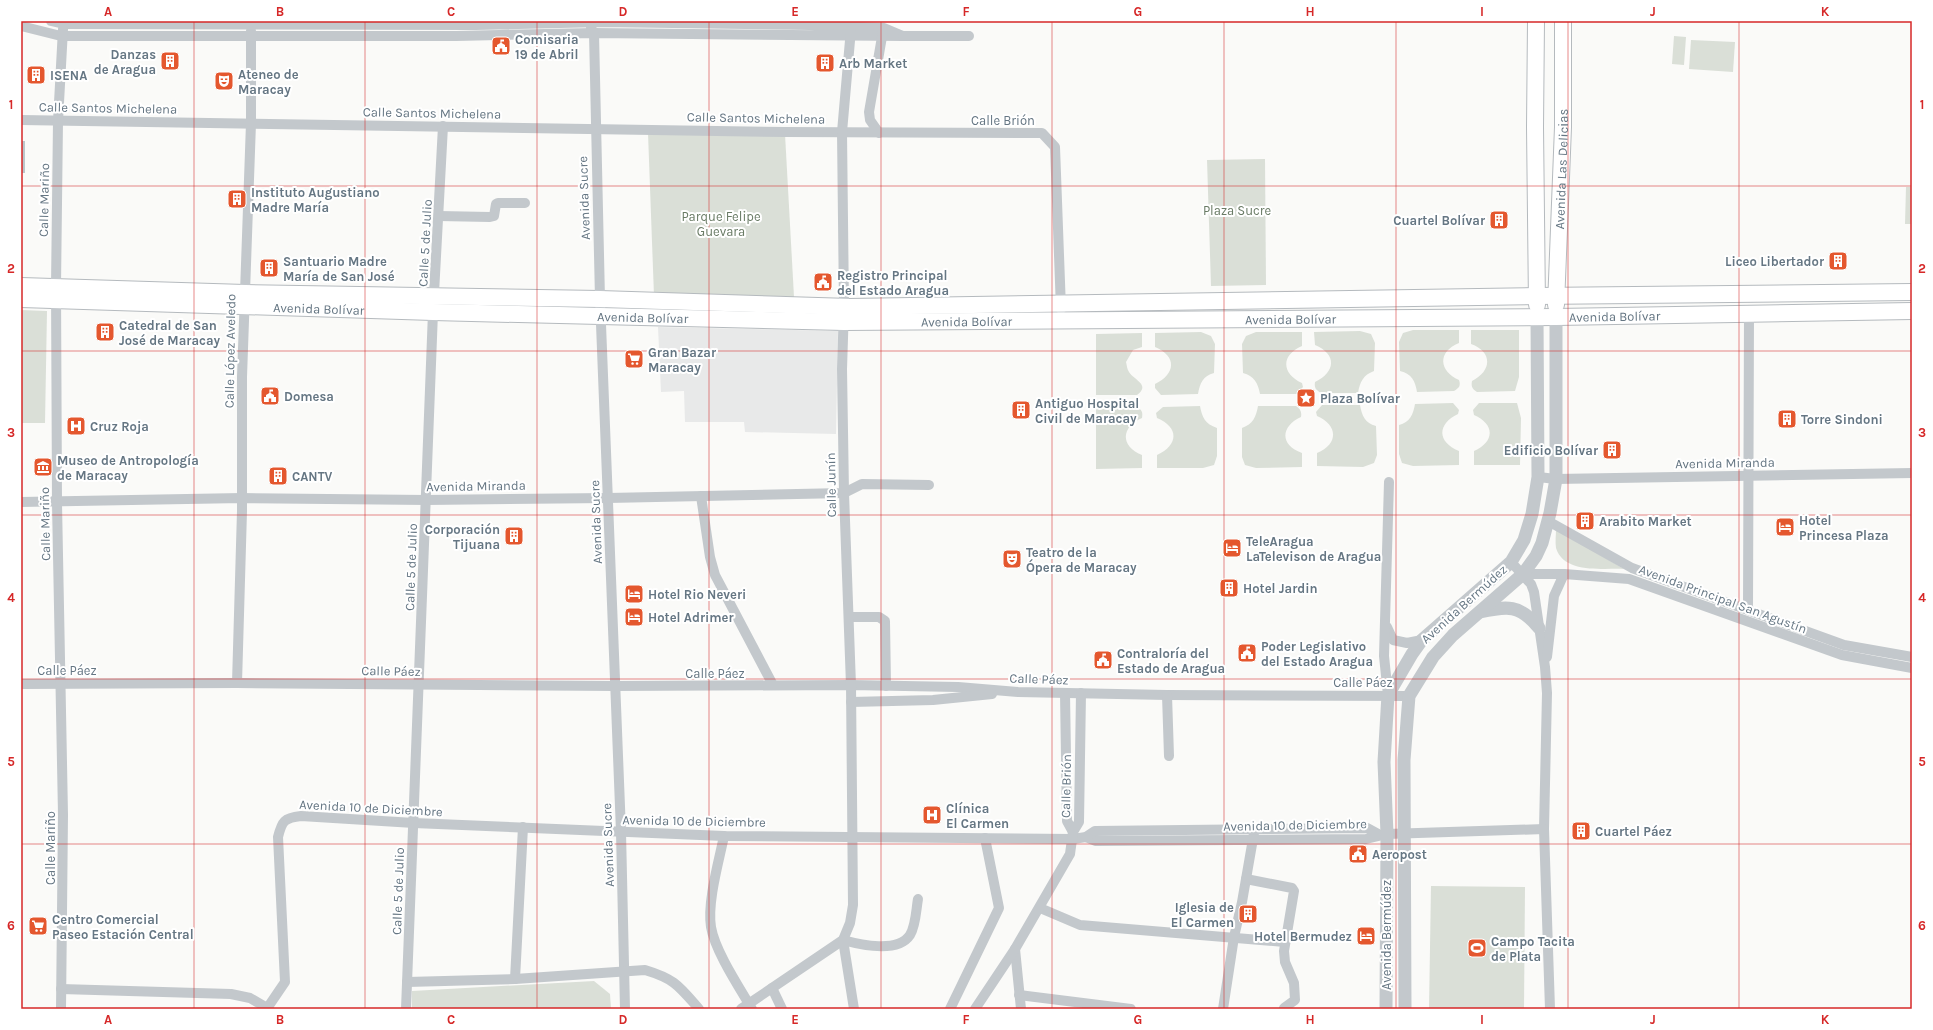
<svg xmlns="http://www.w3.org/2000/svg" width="1933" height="1030" font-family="Karla,sans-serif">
	<rect width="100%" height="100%" fill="#fafaf8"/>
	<!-- built -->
	<polygon fill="#e8e9e9" points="658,327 838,331 836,434 745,432 744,422 685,422 684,391 661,392"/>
	<!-- green -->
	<g fill="#dadfd7">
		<polygon points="1674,36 1686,37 1684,65 1672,64"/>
		<polygon points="1691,40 1735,42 1733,72 1689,69"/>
		<polygon points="648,133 785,134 794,297 654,296"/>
		<polygon points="1265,159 1266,285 1211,286 1207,160"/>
		<polygon points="1906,187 1912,187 1912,224 1905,224"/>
		<polygon points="21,310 47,311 45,423 21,423"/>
		<path d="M1413,330H1459V343C1437,352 1439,371 1459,380C1461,386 1459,388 1454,391L1417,392C1415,381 1412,374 1400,371L1399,342L1403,333Z"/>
		<path d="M1471,330H1519V377L1515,391L1477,392C1472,389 1471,386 1472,381C1492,371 1493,352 1471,344Z"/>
		<path d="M1360,331L1371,334L1375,343L1374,371C1363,375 1360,382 1358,393H1321C1316,390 1314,388 1315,382C1336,372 1337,354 1315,345L1314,332Z"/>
		<path d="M1201,332L1211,336L1215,344L1214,373C1203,376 1200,383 1198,394L1161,395L1155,388V384C1176,374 1177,356 1155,347V333Z"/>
		<path d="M1256,332H1302V346C1281,355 1281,373 1302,383L1303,387L1297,394H1260C1258,383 1254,376 1243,373L1242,344L1246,336Z"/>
		<path d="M1142,333V347L1133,350L1126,362C1127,366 1127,369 1129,372C1134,380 1151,385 1137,395H1096V334Z"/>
		<path d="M1453,403L1459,410L1458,414C1437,424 1437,442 1459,451V465L1413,466L1402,463L1399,454V425C1410,422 1413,415 1415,404Z"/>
		<path d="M1479,403H1517L1521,418L1520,465H1474V451C1495,442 1495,424 1474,415L1473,410Z"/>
		<path d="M1322,405H1360C1362,416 1365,423 1376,426L1377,455L1374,463L1363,467L1317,466V453C1339,444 1338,425 1317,416L1316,412Z"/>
		<path d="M1200,406C1202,417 1205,424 1217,428V456L1214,465L1203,468H1157V455C1179,445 1179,427 1157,418L1156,413L1163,407Z"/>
		<path d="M1258,406H1296C1300,409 1302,411 1301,417C1281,426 1279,445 1302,453V467L1256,468L1245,465L1242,457V428C1253,424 1256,417 1258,406Z"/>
		<path d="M1096,407H1137C1142,410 1143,412 1142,418C1121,427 1120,446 1142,455V468L1096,469Z"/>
		<path d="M1556,529L1624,569C1603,568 1564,574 1556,548C1555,542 1556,535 1556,529Z"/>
		<polygon points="1431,886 1525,887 1524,1009 1429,1009"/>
		<polygon points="594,981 610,994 611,1009 412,1009 412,991"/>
	</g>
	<!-- water -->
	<rect fill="#bbc7cb" x="21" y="141" width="4" height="32"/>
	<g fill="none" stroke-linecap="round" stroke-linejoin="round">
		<defs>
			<g id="primary">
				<polyline points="1536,21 1535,127 1537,305"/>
				<polyline points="21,286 245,293 600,299 850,307 1537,296 1912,292"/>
				<path id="s1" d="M21,299L433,312L844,322L1556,317L1912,311"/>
				<path id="s2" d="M1556,305L1563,127V21"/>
			</g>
		</defs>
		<!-- primary casing -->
		<use href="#primary" stroke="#b5babe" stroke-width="18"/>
		<!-- minor -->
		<g stroke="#c3c8cc" stroke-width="10">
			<polyline points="21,26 61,36 456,36 594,33 903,36 884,28 810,25 601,22 475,25 64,24 51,21"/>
			<polyline points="591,28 594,33 600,299 621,832 625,1009"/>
			<polyline points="903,36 969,36"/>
			<polyline points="21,120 785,132 1042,133 1055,147 1061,309"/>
			<polyline points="879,133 870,120 869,112 883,31"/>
			<polyline points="439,216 490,217 494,216 496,204 498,203 525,203"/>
			<polyline points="1538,477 1556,479 1912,473"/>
			<polyline points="701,496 710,557 715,575 773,685"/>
			<polyline points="21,502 242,498 427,500 608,498 844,493 862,484 929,485"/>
			<polyline points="1548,521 1632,568 1844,645 1912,657"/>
			<polyline points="1511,562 1531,584 1534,592 1545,667 1547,693 1544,829 1550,1009"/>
			<polyline points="1523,574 1564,574 1629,579 1842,655 1912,668"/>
			<polyline points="1748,609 1749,313"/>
			<polyline points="849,617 879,617 885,621 886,686"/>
			<polyline points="1387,627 1393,640 1407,643 1422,640"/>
			<polyline points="1547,657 1554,596 1564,574"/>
			<polyline points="237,683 242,511 242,377 251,123 251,31"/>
			<polyline points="21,684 237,683 614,686 851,685 958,687 1018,692 1167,695 1409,696"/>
			<polyline points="1065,693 1067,821 1073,832"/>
			<polyline points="1167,695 1169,756"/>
			<polyline points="1388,695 1384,656 1389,482"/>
			<polyline points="851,702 933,700 992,694"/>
			<path d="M724,836C719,861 707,902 711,927C715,951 739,987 752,1009"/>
			<polyline points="1086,837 1096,841 1366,839 1387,834 1544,829"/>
			<polyline points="1246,879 1292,888 1294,891 1284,951 1285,962 1294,983 1295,1000 1284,1008"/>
			<polyline points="1040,908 1080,925 1285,942"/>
			<polyline points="1015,949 1021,1009"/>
			<polyline points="515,979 523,827"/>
			<path d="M407,982L515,979L645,970C675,979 679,986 699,1009"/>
			<polyline points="772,988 782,1009"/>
			<polyline points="61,989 231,994 250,998 269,1009"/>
			<polyline points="1019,995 1131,1009"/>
			<path d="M268,1007L285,982L278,837C282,821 284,818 301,816L414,823L724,836L1073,839L1086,837L1095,831L1367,828L1378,834"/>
			<polyline points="61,1009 63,815 57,503 56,286 58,121 63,29"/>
			<polyline points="406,1009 433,312 443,126"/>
			<polyline points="741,1009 843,940 850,923 853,905 851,685 844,493 842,369 844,307 842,132 851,29"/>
			<path d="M854,1009L843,940C861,945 898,953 910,935C916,925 916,910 918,899"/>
			<polyline points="950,1009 999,908 985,838"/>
			<polyline points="975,1009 1015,949 1070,854 1073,832 1079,822 1081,693"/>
			<polyline points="1223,1009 1234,937 1242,902 1254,833"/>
		</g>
		<!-- tertiary -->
		<g stroke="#c3c8cc" stroke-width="13">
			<path d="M1480,612C1507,606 1520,604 1539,628"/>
			<polyline points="1386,1009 1387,834 1384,762 1388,695 1412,654 1422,640 1511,562 1524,540 1532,514 1538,477 1537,317"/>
			<polyline points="1405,1009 1404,760 1409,696 1433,657 1453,635 1523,574 1536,556 1542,543 1550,513 1556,479 1556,317"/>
		</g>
		<!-- primary -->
		<use href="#primary" stroke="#fff" stroke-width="16"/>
	</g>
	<!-- grid -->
	<path fill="none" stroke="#d62828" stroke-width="1" stroke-opacity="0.55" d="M194,21V1009M365,21V1009M537,21V1009M709,21V1009M881,21V1009M1052,21V1009M1224,21V1009M1396,21V1009M1568,21V1009M1739,21V1009M21,186H1912M21,351H1912M21,515H1912M21,679H1912M21,844H1912"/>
	<!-- icons -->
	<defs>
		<symbol id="civic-square" viewBox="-11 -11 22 22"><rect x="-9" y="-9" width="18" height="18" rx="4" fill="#e4572e" stroke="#fff"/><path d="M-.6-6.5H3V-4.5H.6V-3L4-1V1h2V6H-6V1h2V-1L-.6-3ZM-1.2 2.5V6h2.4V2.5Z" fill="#fff"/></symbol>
		<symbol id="building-square" viewBox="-11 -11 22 22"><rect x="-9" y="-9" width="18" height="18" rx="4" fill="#e4572e" stroke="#fff"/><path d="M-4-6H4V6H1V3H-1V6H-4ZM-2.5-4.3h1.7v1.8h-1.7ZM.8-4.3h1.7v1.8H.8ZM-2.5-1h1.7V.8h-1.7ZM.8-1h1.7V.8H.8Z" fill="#fff"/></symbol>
		<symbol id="theatre-square" viewBox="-11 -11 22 22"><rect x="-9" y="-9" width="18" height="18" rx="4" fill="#e4572e" stroke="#fff"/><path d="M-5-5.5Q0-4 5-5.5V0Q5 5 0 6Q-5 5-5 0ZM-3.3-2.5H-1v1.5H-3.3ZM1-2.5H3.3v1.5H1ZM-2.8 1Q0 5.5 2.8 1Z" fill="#fff"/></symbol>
		<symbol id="supermarket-square" viewBox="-11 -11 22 22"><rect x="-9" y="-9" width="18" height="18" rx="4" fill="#e4572e" stroke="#fff"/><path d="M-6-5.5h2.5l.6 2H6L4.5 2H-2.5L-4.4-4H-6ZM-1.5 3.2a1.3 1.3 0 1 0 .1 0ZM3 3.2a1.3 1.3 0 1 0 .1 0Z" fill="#fff"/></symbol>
		<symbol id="sight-square" viewBox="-11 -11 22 22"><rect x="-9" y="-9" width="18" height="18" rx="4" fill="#e4572e" stroke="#fff"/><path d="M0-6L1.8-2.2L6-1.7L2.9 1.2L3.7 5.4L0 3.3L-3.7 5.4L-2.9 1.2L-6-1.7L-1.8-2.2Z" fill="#fff"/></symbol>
		<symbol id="hospital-square" viewBox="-11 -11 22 22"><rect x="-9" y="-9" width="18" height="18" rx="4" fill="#e4572e" stroke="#fff"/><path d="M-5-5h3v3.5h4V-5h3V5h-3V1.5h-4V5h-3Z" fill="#fff"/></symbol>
		<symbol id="museum-square" viewBox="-11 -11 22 22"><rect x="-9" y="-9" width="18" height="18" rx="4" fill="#e4572e" stroke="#fff"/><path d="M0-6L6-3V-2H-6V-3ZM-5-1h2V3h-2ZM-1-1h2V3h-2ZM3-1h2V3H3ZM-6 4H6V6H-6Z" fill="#fff"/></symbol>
		<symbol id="hotel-square" viewBox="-11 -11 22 22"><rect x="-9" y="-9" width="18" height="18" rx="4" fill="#e4572e" stroke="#fff"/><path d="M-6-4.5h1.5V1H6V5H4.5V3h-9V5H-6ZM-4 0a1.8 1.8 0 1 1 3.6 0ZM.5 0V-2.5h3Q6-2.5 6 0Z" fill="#fff"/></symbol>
		<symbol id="stadium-square" viewBox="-11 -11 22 22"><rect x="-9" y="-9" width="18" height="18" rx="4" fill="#e4572e" stroke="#fff"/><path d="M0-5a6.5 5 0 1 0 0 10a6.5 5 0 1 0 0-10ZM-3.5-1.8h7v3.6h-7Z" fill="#fff"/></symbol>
	</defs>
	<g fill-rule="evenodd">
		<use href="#civic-square" x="490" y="35" width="22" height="22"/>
		<use href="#building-square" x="159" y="50" width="22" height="22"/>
		<use href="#building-square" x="814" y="52" width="22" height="22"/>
		<use href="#building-square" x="25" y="64" width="22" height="22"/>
		<use href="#theatre-square" x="213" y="70" width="22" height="22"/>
		<use href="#building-square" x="226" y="188" width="22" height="22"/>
		<use href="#building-square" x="1488" y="209" width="22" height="22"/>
		<use href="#building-square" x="1827" y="250" width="22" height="22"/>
		<use href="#building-square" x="258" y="257" width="22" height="22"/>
		<use href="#civic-square" x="812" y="271" width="22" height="22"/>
		<use href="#building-square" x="94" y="321" width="22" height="22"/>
		<use href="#supermarket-square" x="623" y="348" width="22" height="22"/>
		<use href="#civic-square" x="259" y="385" width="22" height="22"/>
		<use href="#sight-square" x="1295" y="387" width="22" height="22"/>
		<use href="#building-square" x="1010" y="399" width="22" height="22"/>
		<use href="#building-square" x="1776" y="408" width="22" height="22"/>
		<use href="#hospital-square" x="65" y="415" width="22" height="22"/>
		<use href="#building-square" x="1601" y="439" width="22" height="22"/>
		<use href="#museum-square" x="32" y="456" width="22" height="22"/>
		<use href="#building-square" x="267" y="465" width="22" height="22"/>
		<use href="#building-square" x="1574" y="510" width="22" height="22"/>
		<use href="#hotel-square" x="1774" y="516" width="22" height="22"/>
		<use href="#building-square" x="503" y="525" width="22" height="22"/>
		<use href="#hotel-square" x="1221" y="537" width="22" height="22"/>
		<use href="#theatre-square" x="1001" y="548" width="22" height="22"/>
		<use href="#building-square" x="1218" y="577" width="22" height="22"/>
		<use href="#hotel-square" x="623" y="583" width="22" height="22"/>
		<use href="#hotel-square" x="623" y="606" width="22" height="22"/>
		<use href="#civic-square" x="1236" y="642" width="22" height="22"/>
		<use href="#civic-square" x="1092" y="649" width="22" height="22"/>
		<use href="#hospital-square" x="921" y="804" width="22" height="22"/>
		<use href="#building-square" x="1570" y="820" width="22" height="22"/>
		<use href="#civic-square" x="1347" y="843" width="22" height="22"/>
		<use href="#building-square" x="1237" y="903" width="22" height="22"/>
		<use href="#supermarket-square" x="27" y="915" width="22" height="22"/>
		<use href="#hotel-square" x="1355" y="925" width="22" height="22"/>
		<use href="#stadium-square" x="1466" y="937" width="22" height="22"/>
	</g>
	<g text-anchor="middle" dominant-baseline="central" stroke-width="4" stroke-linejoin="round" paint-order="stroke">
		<!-- poi labels -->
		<g font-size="13" font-weight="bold" fill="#657683" stroke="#fff" text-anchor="start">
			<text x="515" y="39">Comisaria<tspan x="515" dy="15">19 de Abril</tspan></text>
			<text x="156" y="54" text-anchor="end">Danzas<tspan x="156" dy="15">de Aragua</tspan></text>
			<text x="839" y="63">Arb Market</text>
			<text x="238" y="74">Ateneo de<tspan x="238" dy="15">Maracay</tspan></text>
			<text x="50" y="75">ISENA</text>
			<text x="251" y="192">Instituto Augustiano<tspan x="251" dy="15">Madre María</tspan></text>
			<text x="1485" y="220" text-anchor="end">Cuartel Bolívar</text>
			<text x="283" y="261">Santuario Madre<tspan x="283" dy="15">María de San José</tspan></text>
			<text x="1824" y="261" text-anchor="end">Liceo Libertador</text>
			<text x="837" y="275">Registro Principal<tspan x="837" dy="15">del Estado Aragua</tspan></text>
			<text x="119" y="325">Catedral de San<tspan x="119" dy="15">José de Maracay</tspan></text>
			<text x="648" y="352">Gran Bazar<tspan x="648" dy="15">Maracay</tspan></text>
			<text x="284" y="396">Domesa</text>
			<text x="1320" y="398">Plaza Bolívar</text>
			<text x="1035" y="403">Antiguo Hospital<tspan x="1035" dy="15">Civil de Maracay</tspan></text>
			<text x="1801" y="419">Torre Sindoni</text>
			<text x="90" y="426">Cruz Roja</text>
			<text x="1598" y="450" text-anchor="end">Edificio Bolívar</text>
			<text x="57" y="460">Museo de Antropología<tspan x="57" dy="15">de Maracay</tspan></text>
			<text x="292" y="476">CANTV</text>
			<text x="1799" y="520">Hotel<tspan x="1799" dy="15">Princesa Plaza</tspan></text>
			<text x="1599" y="521">Arabito Market</text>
			<text x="500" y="529" text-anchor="end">Corporación<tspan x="500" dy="15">Tijuana</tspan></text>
			<text x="1246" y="541">TeleAragua<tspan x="1246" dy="15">LaTelevison de Aragua</tspan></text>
			<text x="1026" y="552">Teatro de la<tspan x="1026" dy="15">Ópera de Maracay</tspan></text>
			<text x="1243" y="588">Hotel Jardin</text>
			<text x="648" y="594">Hotel Rio Neveri</text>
			<text x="648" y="617">Hotel Adrimer</text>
			<text x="1261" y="646">Poder Legislativo<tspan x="1261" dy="15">del Estado Aragua</tspan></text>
			<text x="1117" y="653">Contraloría del<tspan x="1117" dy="15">Estado de Aragua</tspan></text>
			<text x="946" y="808">Clínica<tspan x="946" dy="15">El Carmen</tspan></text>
			<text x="1595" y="831">Cuartel Páez</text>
			<text x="1372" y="854">Aeropost</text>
			<text x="1234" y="907" text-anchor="end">Iglesia de<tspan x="1234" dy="15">El Carmen</tspan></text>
			<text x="52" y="919">Centro Comercial<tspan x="52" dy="15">Paseo Estación Central</tspan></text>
			<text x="1352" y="936" text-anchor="end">Hotel Bermudez</text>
			<text x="1491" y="941">Campo Tacita<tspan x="1491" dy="15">de Plata</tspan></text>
		</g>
		<!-- street labels -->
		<g font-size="13" fill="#657683" stroke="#fff">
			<text transform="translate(108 108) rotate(1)">Calle Santos Michelena</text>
			<text transform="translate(432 113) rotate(1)">Calle Santos Michelena</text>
			<text transform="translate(756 118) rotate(1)">Calle Santos Michelena</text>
			<text x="1003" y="120">Calle Brión</text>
			<text stroke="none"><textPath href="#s2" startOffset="136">Avenida Las Delicias</textPath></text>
			<text transform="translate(584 198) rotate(-92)">Avenida Sucre</text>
			<text transform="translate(44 200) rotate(-89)">Calle Mariño</text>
			<text transform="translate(425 243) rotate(-87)">Calle 5 de Julio</text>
			<text stroke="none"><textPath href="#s1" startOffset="298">Avenida Bolívar</textPath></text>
			<text stroke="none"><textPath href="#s1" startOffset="1594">Avenida Bolívar</textPath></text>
			<text stroke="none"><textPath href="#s1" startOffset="622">Avenida Bolívar</textPath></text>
			<text stroke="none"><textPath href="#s1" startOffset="1270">Avenida Bolívar</textPath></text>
			<text stroke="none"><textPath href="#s1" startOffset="946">Avenida Bolívar</textPath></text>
			<text transform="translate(230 351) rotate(-89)">Calle López Aveledo</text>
			<text transform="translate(1725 463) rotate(-1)">Avenida Miranda</text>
			<text transform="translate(831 485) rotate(-91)">Calle Junín</text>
			<text transform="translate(476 486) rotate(-1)">Avenida Miranda</text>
			<text transform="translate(596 522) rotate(-92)">Avenida Sucre</text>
			<text transform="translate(45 524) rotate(-91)">Calle Mariño</text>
			<text transform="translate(411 567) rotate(-88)">Calle 5 de Julio</text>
			<text transform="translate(1723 599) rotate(20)">Avenida Principal San Agustín</text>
			<text transform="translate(1464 604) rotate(-42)">Avenida Bermúdez</text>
			<text x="67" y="670">Calle Páez</text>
			<text transform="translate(391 671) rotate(1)">Calle Páez</text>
			<text x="715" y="673">Calle Páez</text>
			<text transform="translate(1039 679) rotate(2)">Calle Páez</text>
			<text x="1363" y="682">Calle Páez</text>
			<text transform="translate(1066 786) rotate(-89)">Calle Brión</text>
			<text transform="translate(371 808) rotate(3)">Avenida 10 de Diciembre</text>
			<text transform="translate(694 821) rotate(1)">Avenida 10 de Diciembre</text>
			<text transform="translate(1295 825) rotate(-1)">Avenida 10 de Diciembre</text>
			<text transform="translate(608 845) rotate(-92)">Avenida Sucre</text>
			<text transform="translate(50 848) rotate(-90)">Calle Mariño</text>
			<text transform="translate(398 891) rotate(-88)">Calle 5 de Julio</text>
			<text transform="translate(1386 935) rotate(-90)">Avenida Bermúdez</text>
		</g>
		<!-- park labels -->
		<g font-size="13" fill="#687a64" stroke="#fff">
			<text x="1237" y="210">Plaza Sucre</text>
			<text x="721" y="216">Parque Felipe<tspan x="721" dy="15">Guevara</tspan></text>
		</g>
	</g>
	<!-- border -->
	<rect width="1933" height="1030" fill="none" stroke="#ffffff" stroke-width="44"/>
	<rect x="22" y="22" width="1889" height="986" fill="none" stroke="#d62828" stroke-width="1.5"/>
	<g font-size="13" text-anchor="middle" font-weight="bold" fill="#d62828">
		<text x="108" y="16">A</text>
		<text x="280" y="16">B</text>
		<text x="451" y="16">C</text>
		<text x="623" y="16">D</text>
		<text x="795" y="16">E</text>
		<text x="966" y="16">F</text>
		<text x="1138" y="16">G</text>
		<text x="1310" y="16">H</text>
		<text x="1482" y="16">I</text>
		<text x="1653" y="16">J</text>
		<text x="1825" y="16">K</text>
		<text x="11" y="109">1</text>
		<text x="1922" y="109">1</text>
		<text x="11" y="273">2</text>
		<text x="1922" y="273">2</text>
		<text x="11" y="437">3</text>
		<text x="1922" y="437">3</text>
		<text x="11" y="602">4</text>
		<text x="1922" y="602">4</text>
		<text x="11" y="766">5</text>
		<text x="1922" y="766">5</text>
		<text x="11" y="930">6</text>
		<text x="1922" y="930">6</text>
		<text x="108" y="1024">A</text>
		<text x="280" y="1024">B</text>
		<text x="451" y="1024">C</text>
		<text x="623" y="1024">D</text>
		<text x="795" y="1024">E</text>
		<text x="966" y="1024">F</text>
		<text x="1138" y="1024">G</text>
		<text x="1310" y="1024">H</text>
		<text x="1482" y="1024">I</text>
		<text x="1653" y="1024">J</text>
		<text x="1825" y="1024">K</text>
	</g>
</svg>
